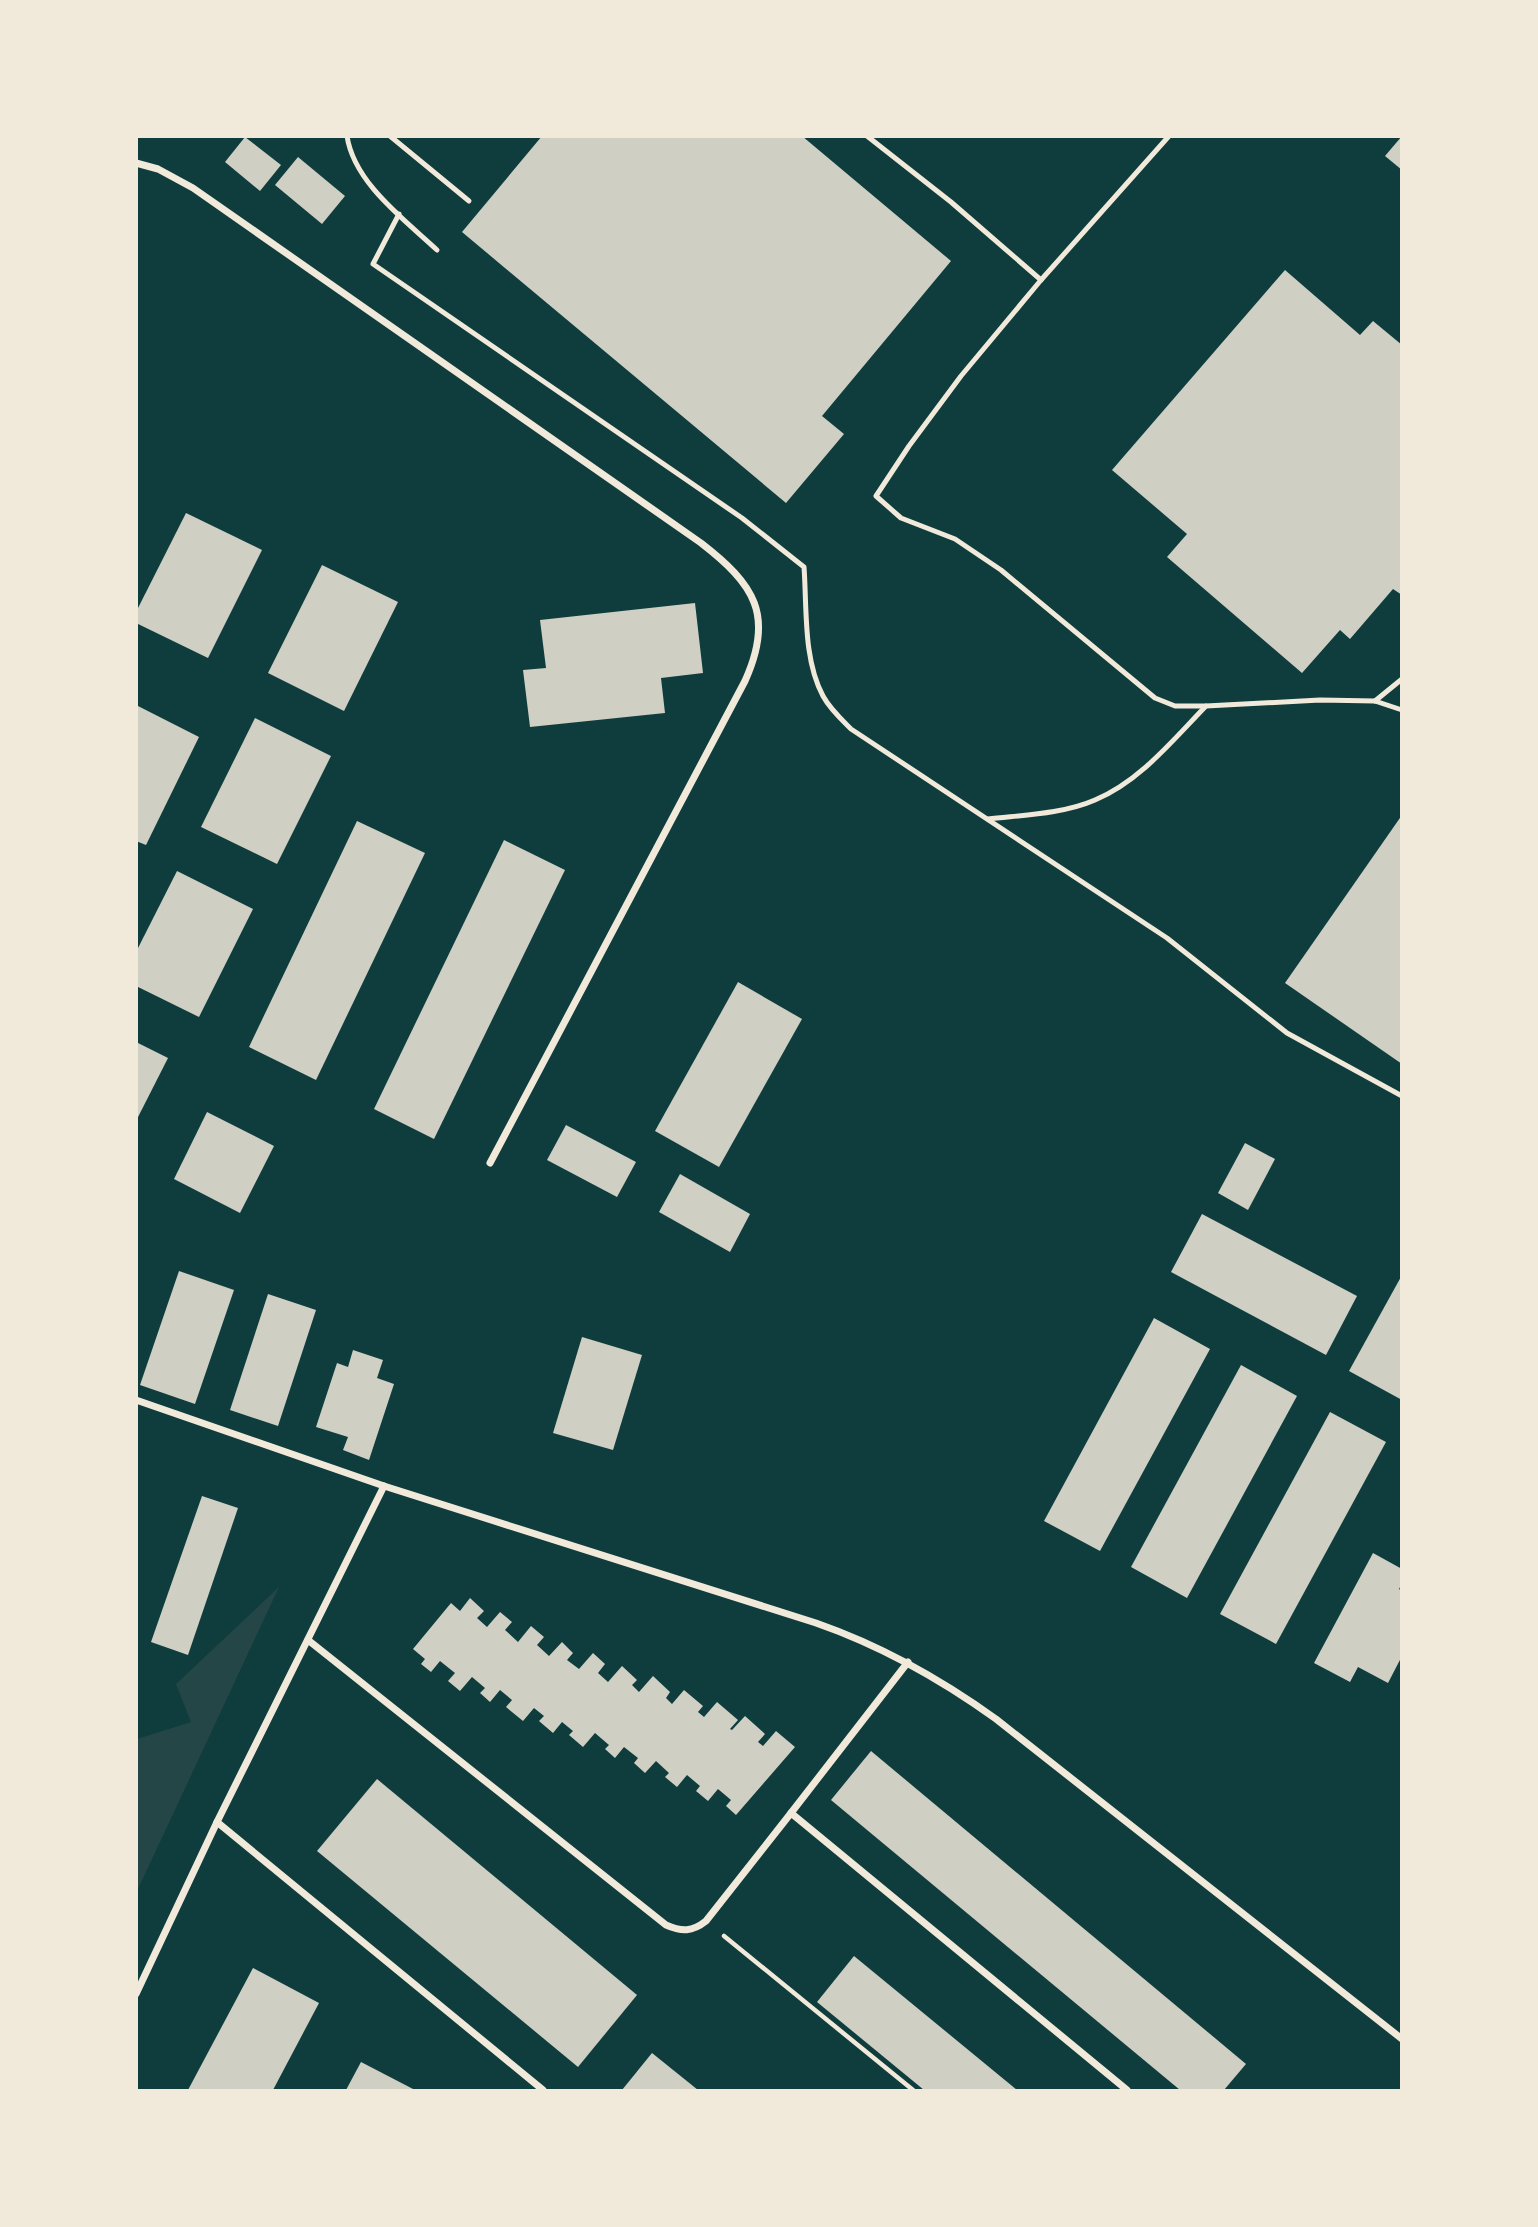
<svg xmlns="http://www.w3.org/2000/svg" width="1538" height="2227" font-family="Manrope,sans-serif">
	<rect width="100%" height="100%" fill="#0f3d3e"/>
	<!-- green -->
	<polygon fill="#244646" points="279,1587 138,1889 137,1888 137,1739 191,1722 176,1684"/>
	<!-- building -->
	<g fill="#cfcfc3">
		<polygon points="542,136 802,136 951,261 822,416 844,434 786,503 462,232"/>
		<polygon points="1402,136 1402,170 1385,156"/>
		<polygon points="245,137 281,165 260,191 225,162"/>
		<polygon points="298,157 345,196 322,224 275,185"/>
		<polygon points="1285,270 1360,335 1373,321 1402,345 1402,595 1393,589 1350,639 1340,630 1302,673 1167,557 1187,534 1112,470"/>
		<polygon points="186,513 262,550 208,658 136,623 136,612"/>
		<polygon points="322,565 398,602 344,711 268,673"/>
		<polygon points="695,603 703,673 661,678 665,713 530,727 523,670 546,668 540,620"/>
		<polygon points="136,705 199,737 146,845 136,841"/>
		<polygon points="255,718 331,756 277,864 201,827"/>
		<polygon points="1402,815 1402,1064 1285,983"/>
		<polygon points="357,821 425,853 316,1080 249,1047"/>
		<polygon points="504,840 565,870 434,1139 374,1109"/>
		<polygon points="177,871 253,909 199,1017 136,986 136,952"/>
		<polygon points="738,982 802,1019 719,1167 655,1131"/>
		<polygon points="136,1042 168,1058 136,1121"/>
		<polygon points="207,1112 274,1146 240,1213 174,1179"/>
		<polygon points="566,1125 636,1162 617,1197 547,1160"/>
		<polygon points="1245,1143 1275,1159 1248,1210 1218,1193"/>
		<polygon points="680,1174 750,1214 730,1252 659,1212"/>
		<polygon points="1202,1214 1357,1296 1326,1355 1171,1272"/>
		<polygon points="179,1271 234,1290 195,1404 140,1385"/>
		<polygon points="1402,1275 1402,1400 1349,1371"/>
		<polygon points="268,1294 316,1310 278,1426 230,1410"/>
		<polygon points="1154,1318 1210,1349 1100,1551 1044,1521"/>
		<polygon points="582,1337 642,1355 613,1450 553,1433"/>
		<polygon points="353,1350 383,1360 377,1378 394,1384 369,1460 343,1450 348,1437 316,1427 337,1363 348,1367"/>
		<polygon points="1241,1365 1297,1396 1187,1598 1131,1567"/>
		<polygon points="1330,1412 1386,1442 1276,1644 1220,1614"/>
		<polygon points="202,1496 238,1508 188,1655 151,1642"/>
		<polygon points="1373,1553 1402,1569 1402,1584 1399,1589 1402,1591 1402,1656 1388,1683 1358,1667 1350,1682 1314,1663"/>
		<polygon points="470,1598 484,1611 477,1618 487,1627 500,1612 512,1622 505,1630 518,1642 531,1626 544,1637 537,1645 549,1656 562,1642 573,1653 567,1660 579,1669 593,1653 605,1664 598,1673 608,1682 622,1666 637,1680 632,1685 639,1692 653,1676 670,1692 666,1698 672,1704 684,1690 703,1706 698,1712 704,1717 717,1702 738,1720 730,1729 732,1730 745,1716 765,1734 758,1742 763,1746 776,1731 795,1747 736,1815 726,1806 731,1800 718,1789 708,1801 696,1791 700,1786 687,1775 677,1787 665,1777 669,1773 656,1761 645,1773 634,1763 638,1758 624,1747 615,1758 605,1749 609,1745 595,1733 583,1747 569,1735 573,1731 562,1722 553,1733 539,1721 544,1716 534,1708 523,1721 506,1707 512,1700 500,1690 490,1702 480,1693 485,1688 472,1677 460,1691 448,1681 455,1673 440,1661 431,1672 421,1664 425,1659 413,1649 451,1603 460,1611"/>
		<polygon points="871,1751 1246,2064 1224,2090 1180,2090 831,1800"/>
		<polygon points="377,1779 637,1995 578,2067 317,1851"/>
		<polygon points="854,1956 1017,2090 924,2090 817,2002"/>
		<polygon points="253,1968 319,2003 273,2090 188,2090"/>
		<polygon points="652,2053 698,2090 622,2090"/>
		<polygon points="361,2062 415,2090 346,2090"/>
	</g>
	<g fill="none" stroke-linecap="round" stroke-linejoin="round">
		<!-- path -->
		<polyline stroke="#f1e9da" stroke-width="4.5" points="724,1936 913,2090"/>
		<!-- service -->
		<g stroke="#f1e9da" stroke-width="5">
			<path d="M347,136C354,183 405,220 437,250"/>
			<polyline points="390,136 469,201"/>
			<polyline points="867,136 951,202 1041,280 961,376 909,446 876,496 901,518 955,539 1001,570 1155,698 1175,706 1206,706"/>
			<path d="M399,214L373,264L742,518L804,567C807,608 803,659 823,696C830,709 841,719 851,729L1167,938L1287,1033L1402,1096"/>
			<polyline points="1041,280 1169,136"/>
			<polyline points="1375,701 1402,679"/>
			<path d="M988,819C1022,815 1063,814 1095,800C1140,781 1172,741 1206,706L1320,700L1375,701L1402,710"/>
		</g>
		<!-- minor -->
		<g stroke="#f1e9da" stroke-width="7">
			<path d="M136,163L158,169L193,188L701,543C754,584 775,615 745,681L490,1163"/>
			<path d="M136,1400L384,1486L816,1623C882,1646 939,1678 996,1719L1402,2039"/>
			<path d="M308,1640L666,1925C682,1932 692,1932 706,1921L791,1813L1127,2090"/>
			<polyline points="791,1813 908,1662"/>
			<polyline points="217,1822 543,2090"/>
			<polyline points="136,1994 217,1822 384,1486"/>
		</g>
	</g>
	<!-- border -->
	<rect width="1538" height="2227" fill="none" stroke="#f1e9da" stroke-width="276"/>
</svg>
